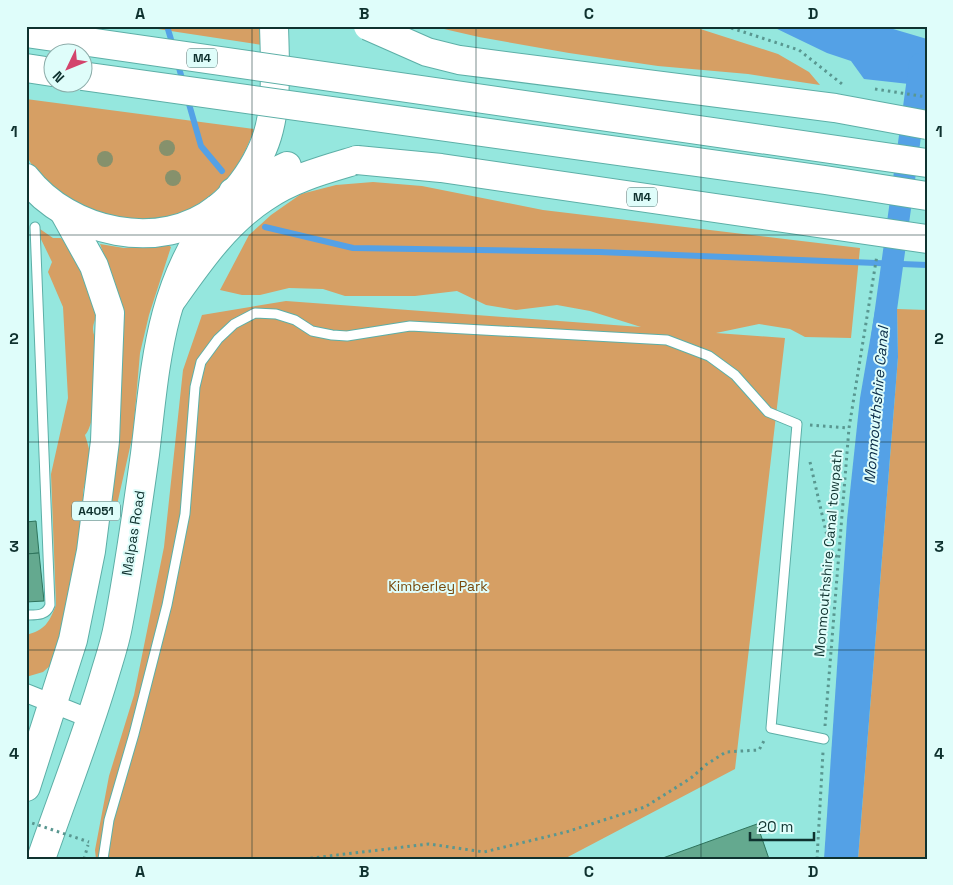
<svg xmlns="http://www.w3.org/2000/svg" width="953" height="885" font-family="'Space Grotesk',sans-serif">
	<rect width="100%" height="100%" fill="#95e7de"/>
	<!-- green -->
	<g fill="#d69f64">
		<polygon points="138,26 261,26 262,45"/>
		<polygon points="431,26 691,26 778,54 809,72 820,85 748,74 658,66 569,53 479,37"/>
		<path d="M26,99L254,129C233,192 185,228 118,218C94,215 72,205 54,188C44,178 29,166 26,152C23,136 26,115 26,99Z"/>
		<polygon points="373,182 422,186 543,210 860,248 851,338 805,337 790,329 759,324 716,333 785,338 735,769 564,859 96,859 95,850 109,776 134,695 164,547 183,370 202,315 286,301 641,327 590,311 557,305 516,310 486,305 457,291 415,296 345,296 323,289 289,288 260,295 242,295 220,290 249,235 271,215 301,194 336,185"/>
		<path d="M40,229L53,238H61L73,251L98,310C97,316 93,323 93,329C93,334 96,339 96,344C99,362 97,423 85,435C88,445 91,453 90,463C89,479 78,491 86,505L63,626L52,664L43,672L26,677V635C45,630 49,623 56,605L51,474L68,398L63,307L48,272L52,262L38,233Z"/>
		<polygon points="100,244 124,248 167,244 171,247 149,315 140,353 133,434 114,518 109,517 121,312 118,293"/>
		<polygon points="897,309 927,310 927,859 858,859 898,357"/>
	</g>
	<!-- water -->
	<g fill="#54a1e6">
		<polygon points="771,26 883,26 927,39 927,86 864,79 851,61 827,53"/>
		<polygon points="885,309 897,309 898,357 858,859 824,859 847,520 860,398 875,311"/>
	</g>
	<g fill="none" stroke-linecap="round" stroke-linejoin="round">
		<!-- stream -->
		<g stroke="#54a1e6" stroke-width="6">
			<polyline points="167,26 173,46"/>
			<polyline points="177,61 183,82"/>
			<polyline points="187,97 201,146 222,171"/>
			<polyline points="265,227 353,248 599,252 927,265"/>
		</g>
		<!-- canal -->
		<polyline stroke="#54a1e6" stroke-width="22" points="882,338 920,64"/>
	</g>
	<!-- building -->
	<g fill="#64a98f" stroke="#2e745c">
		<polygon points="36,521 39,553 26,554 26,522"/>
		<polygon points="39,553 44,601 26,602 26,554"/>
		<polygon points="757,824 769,859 660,859"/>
	</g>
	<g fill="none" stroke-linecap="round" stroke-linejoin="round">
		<defs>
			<g id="lane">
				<path d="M26,615C37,615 46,616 50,605L35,227"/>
				<polyline points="103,859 109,820 134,734 167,605 185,514 195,387 201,362 218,339 234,324 255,313 276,314 295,320 312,331 332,335 347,336 410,326 667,340 709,356 735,375 768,412 797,424 771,728 824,739"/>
			</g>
			<polyline id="street" points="26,693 91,719"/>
			<g id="primary">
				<path d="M26,178C69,233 161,254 218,208C235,195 251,173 260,154C279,117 275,66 274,26"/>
				<polyline points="26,787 73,640 91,551 105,441 110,313 94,266 64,212"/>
				<path d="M41,859C62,798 86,738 104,677C109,660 115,643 118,626C129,569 137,511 145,454C156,362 159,286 218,208"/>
			</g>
			<g id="highway">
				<polyline points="26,68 52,72"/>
				<polyline points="233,192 287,166"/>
				<path d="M171,301C198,263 225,223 265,197C292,178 327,169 357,160"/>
			</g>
		</defs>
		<!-- lane casing -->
		<use href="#lane" stroke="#5dafa7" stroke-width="11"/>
		<!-- street casing -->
		<use href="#street" stroke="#5dafa7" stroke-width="20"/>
		<!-- primary casing -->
		<use href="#primary" stroke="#5dafa7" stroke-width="30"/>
		<!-- highway casing -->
		<use href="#highway" stroke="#5dafa7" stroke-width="30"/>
		<!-- path -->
		<g stroke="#599790" stroke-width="3" stroke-dasharray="2.5 4" stroke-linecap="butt">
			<polyline points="725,26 799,50 842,84"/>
			<polyline points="875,89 927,97"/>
			<polyline points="810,425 848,428"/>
			<polyline points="810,462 830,549 838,558"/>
			<polyline points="825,726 849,428 877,255"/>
			<polyline points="84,859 88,845"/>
			<polyline points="304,859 429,844 484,852 566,832 645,807 691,778 707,764 726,752 759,750 765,739"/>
			<polyline points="817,859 823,752"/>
		</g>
		<!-- lane -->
		<use href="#lane" stroke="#fff" stroke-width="9"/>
		<!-- street -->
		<use href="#street" stroke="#fff" stroke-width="18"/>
		<!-- primary -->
		<use href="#primary" stroke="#fff" stroke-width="28"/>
		<!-- highway -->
		<use href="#highway" stroke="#fff" stroke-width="28"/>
		<defs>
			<g id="highway-bridge">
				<polyline points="368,26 427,52 459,60 835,108 927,125"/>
				<polyline points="26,33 927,163"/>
				<polyline points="82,76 825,180 927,196"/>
				<polyline points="357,160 441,168 927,239"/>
			</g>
		</defs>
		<!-- highway-bridge casing -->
		<use href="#highway-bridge" stroke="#5dafa7" stroke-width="30" stroke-linecap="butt"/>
		<!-- path-bridge -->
		<polyline stroke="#599790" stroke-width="3" stroke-dasharray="2.5 4" stroke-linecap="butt" points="26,821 89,842"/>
		<!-- highway-bridge -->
		<use href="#highway-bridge" stroke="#fff" stroke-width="28"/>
	</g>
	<!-- trees -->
	<g fill="#86916c">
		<circle cx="167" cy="148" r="8"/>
		<circle cx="105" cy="159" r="8"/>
		<circle cx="173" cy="178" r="8"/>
	</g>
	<!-- grid -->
	<path fill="none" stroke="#0f322f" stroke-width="1" stroke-opacity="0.55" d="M252,26V859M476,26V859M701,26V859M26,235H927M26,442H927M26,650H927"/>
	<g text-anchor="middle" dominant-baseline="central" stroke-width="4" stroke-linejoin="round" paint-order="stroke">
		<!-- shield labels -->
		<g fill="#dffdfa" stroke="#4d6f6c" stroke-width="1">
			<rect x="187" y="48.5" width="30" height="19" rx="4"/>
			<rect x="627" y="187.5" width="30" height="19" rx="4"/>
			<rect x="72" y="501.5" width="48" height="19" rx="4"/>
		</g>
		<g font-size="12" font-weight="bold" fill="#0f322f">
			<text x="202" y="58">M4</text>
			<text x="642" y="197">M4</text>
			<text x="96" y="511">A4051</text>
		</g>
		<!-- street labels -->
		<g font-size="14" fill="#0f322f" stroke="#dffdfa">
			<text transform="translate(133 533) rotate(-81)">Malpas Road</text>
			<text transform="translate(828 553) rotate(-85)">Monmouthshire Canal towpath</text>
		</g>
		<!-- park labels -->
		<g font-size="14" fill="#794b0e" stroke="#dffdfa">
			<text x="438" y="586">Kimberley Park</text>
		</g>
		<!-- water labels -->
		<g font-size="15" font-style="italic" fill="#0a2b46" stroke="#dffdfa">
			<text transform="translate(876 405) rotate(-85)">Monmouthshire Canal</text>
		</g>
	</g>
	<!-- border -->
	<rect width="953" height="885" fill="none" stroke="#dffdfa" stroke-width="55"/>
	<!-- north arrow -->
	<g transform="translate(68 68) rotate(227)"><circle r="24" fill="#dffdfa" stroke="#8caca9"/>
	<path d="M0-4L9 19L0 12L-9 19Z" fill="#d3446c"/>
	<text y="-8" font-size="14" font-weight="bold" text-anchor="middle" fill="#0f322f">N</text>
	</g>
	<!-- scale -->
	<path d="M750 832v8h64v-8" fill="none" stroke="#0f322f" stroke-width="2.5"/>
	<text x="758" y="832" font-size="15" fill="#0f322f" stroke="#dffdfa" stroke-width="4" paint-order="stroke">20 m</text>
	<rect x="28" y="28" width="898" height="830" fill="none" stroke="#0f322f" stroke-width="2"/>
	<g font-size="16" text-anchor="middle" font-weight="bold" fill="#0f322f">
		<text x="140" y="19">A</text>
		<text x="364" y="19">B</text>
		<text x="589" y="19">C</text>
		<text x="813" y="19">D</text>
		<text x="14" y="137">1</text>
		<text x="939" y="137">1</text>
		<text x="14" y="344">2</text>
		<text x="939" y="344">2</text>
		<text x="14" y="552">3</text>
		<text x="939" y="552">3</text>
		<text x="14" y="759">4</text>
		<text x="939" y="759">4</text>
		<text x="140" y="877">A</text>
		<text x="364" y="877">B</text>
		<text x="589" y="877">C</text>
		<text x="813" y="877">D</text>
	</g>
</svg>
